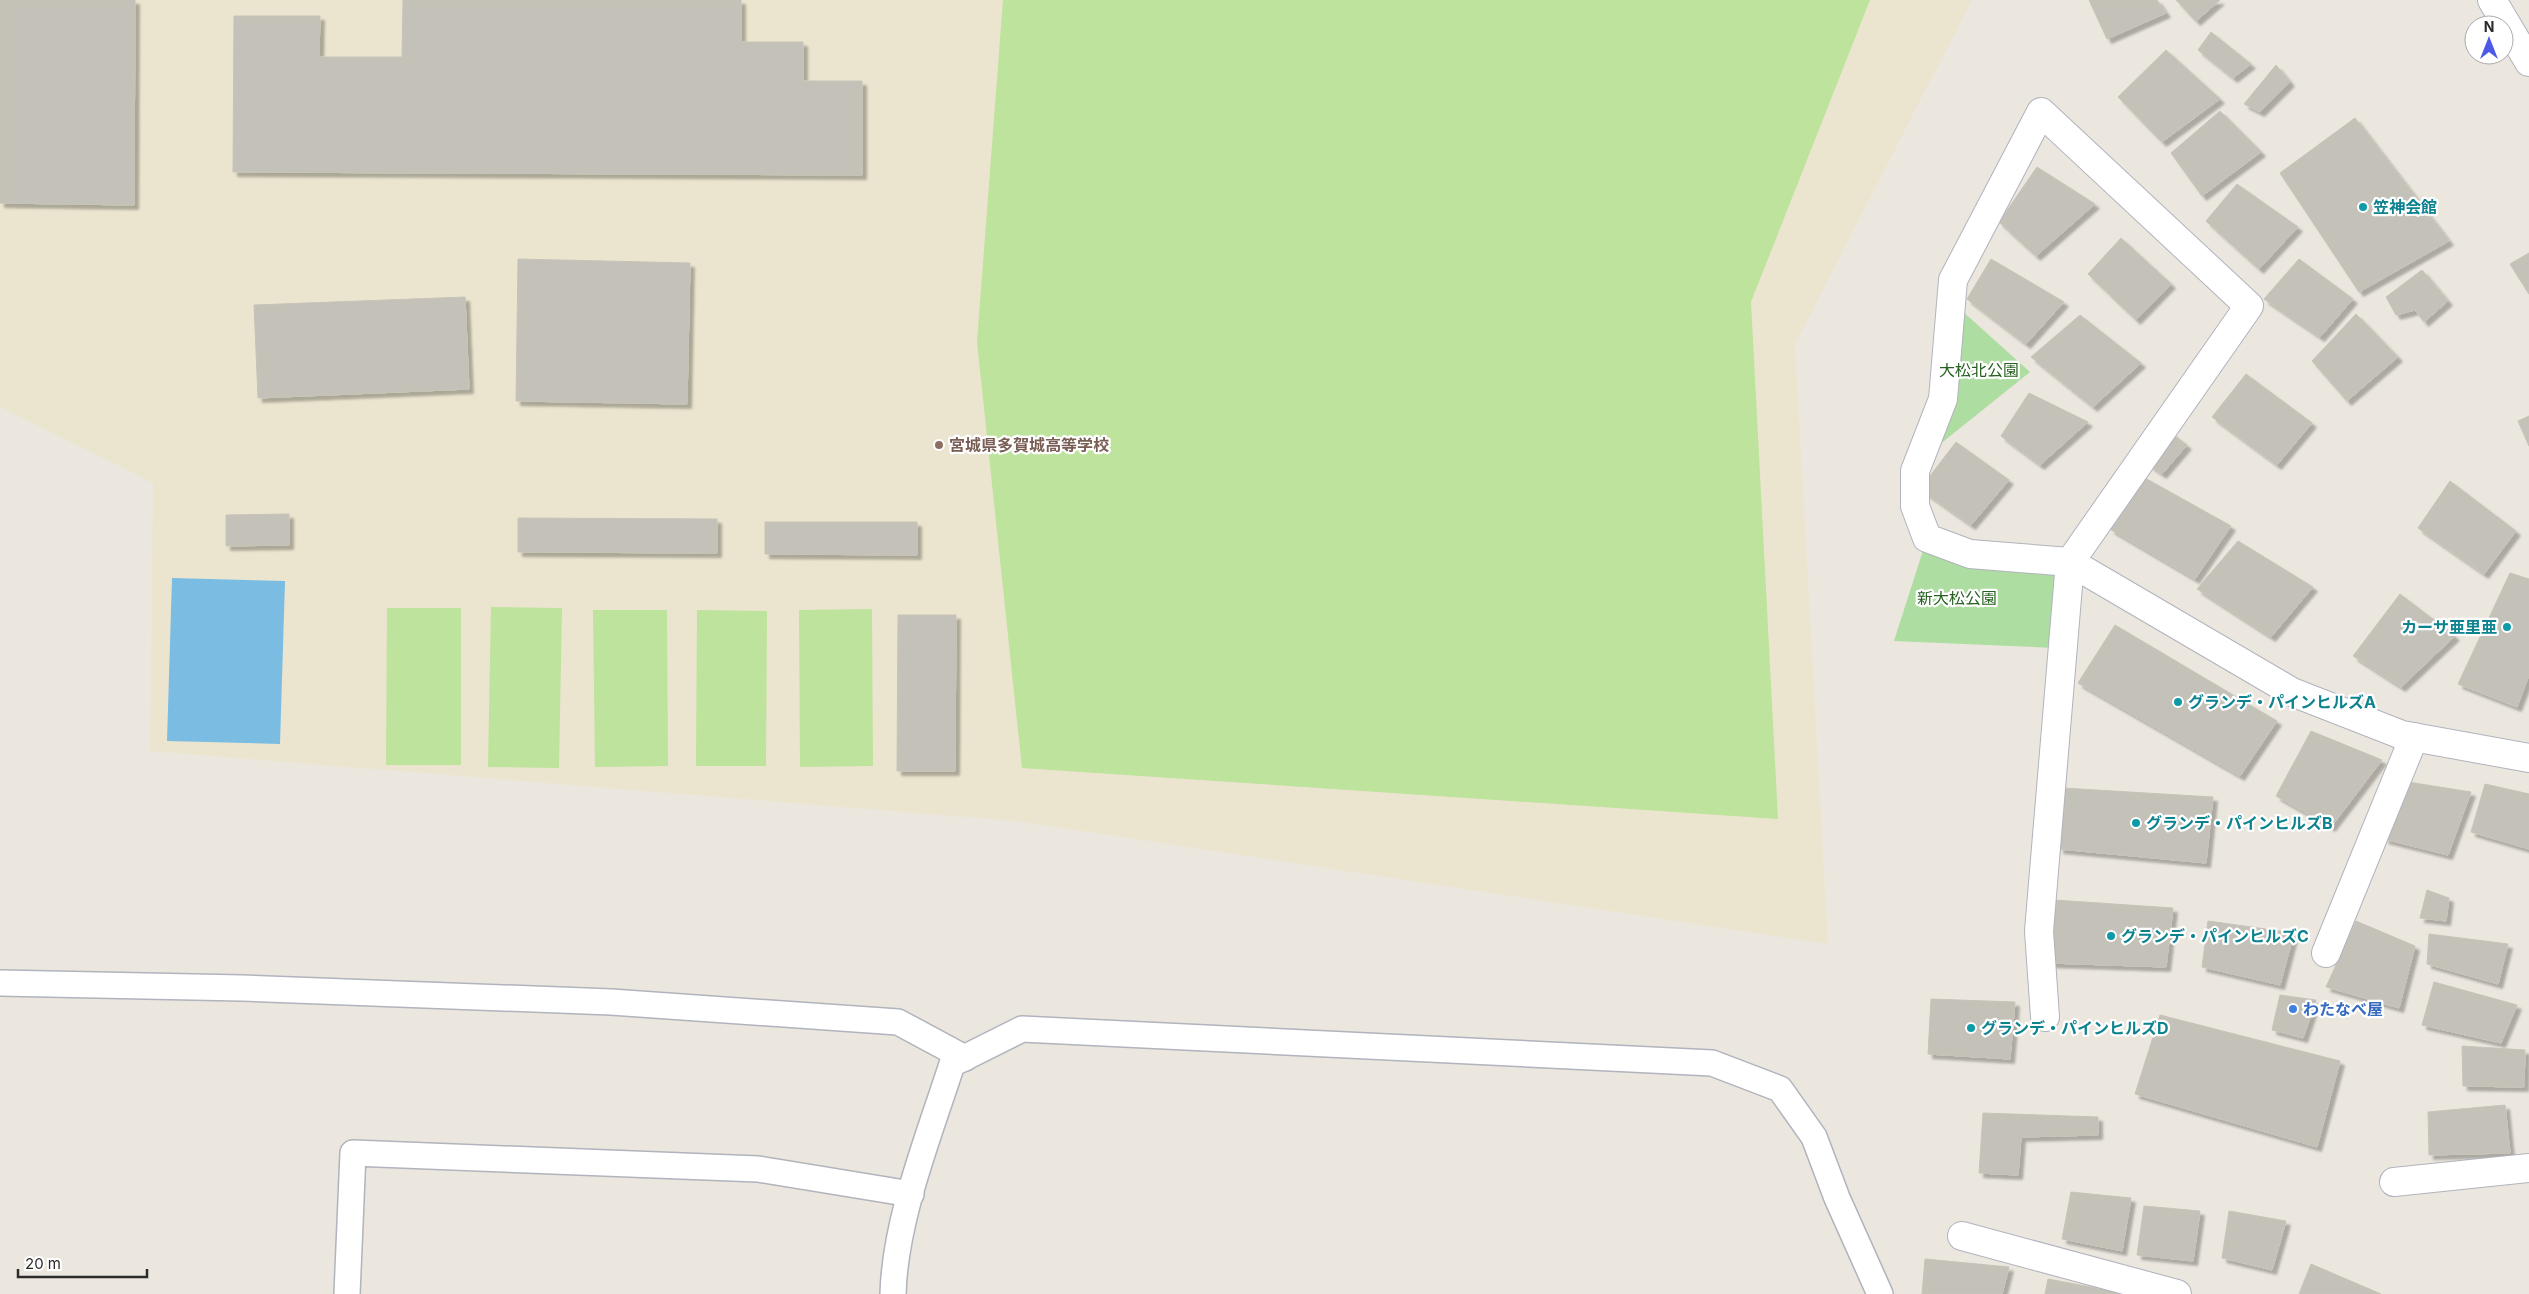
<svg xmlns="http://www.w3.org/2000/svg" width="2529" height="1294" font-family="Inter,'Noto Sans JP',sans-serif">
	<defs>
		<filter id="shadow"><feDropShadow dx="4.5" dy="4.5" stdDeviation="1" flood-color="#0004"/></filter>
	</defs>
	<rect width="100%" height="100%" fill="#ebe7de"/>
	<!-- education -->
	<polygon fill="#ebe5cf" points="0,0 1972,0 1795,344 1828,944 1016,821 150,751 153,483 0,407"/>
	<!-- green -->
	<g fill="#addda0">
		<polygon points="1951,301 2030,372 1919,461"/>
		<polygon points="1927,538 2070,562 2055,648 1894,641"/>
	</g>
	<!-- pitch -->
	<g fill="#bde39c">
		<polygon points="1003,0 1870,0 1751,302 1778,819 1022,768 977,342"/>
		<polygon points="491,607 562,608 559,768 488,767"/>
		<polygon points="387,608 461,608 461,765 386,765"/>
		<polygon points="872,609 873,766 800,767 799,610"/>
		<polygon points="593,610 667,610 668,766 595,767"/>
		<polygon points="697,610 767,611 766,766 696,766"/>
	</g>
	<!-- water -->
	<polygon fill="#7bbce3" points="172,578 285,581 280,744 167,741"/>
	<!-- building -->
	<g fill="#c4c1b9" stroke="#c6c3b8" filter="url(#shadow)">
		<polygon points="0,0 135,0 134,205 0,203"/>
		<polygon points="403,0 741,0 741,42 803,42 803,81 862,81 862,175 233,172 234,16 320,16 319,57 402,57"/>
		<polygon points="2089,0 2157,0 2166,13 2107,39"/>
		<polygon points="2176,0 2220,0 2196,21"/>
		<polygon points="2211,32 2251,64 2233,78 2198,50"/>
		<polygon points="2166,50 2220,99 2162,142 2118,97"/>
		<polygon points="2276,65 2290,82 2260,112 2244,104"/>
		<polygon points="2220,111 2261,152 2202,196 2171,153"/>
		<polygon points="2355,118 2449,241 2359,292 2280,173"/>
		<polygon points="2037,167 2095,204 2036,256 1999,222"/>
		<polygon points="2237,184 2298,227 2259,269 2206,221"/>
		<polygon points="2121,238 2171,284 2136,320 2088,274"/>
		<polygon points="2529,253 2529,294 2510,264"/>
		<polygon points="518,259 690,263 687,404 516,401"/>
		<polygon points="1991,259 2064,302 2026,344 1967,299"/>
		<polygon points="2299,259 2353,299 2320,337 2264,299"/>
		<polygon points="2422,270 2448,301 2424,322 2415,310 2396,315 2386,297"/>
		<polygon points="465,297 469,389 258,398 254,305"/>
		<polygon points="2356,314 2398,357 2347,401 2312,361"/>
		<polygon points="2080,315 2141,363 2093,407 2031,357"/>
		<polygon points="2246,374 2312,423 2277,465 2212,417"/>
		<polygon points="2029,393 2088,422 2040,465 2001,436"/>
		<polygon points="2529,416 2529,446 2518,421"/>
		<polygon points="2170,432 2187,445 2162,474 2149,465"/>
		<polygon points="1956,442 2009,480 1971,525 1920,489"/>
		<polygon points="2145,478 2231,526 2195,579 2110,529"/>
		<polygon points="2450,481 2516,531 2484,574 2418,528"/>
		<polygon points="289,514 289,545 226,546 226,515"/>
		<polygon points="518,518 717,519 717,553 518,552"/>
		<polygon points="765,522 917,522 917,555 765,554"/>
		<polygon points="2238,541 2313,587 2271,637 2197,589"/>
		<polygon points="2510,573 2529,579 2529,675 2517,707 2458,684"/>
		<polygon points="2400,594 2455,636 2401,687 2353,656"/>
		<polygon points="898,615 956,615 955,771 897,771"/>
		<polygon points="2115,625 2277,721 2240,776 2078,683"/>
		<polygon points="2311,731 2382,760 2331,827 2276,796"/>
		<polygon points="2408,782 2471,792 2448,855 2384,839"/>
		<polygon points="2485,784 2529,794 2529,849 2471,832"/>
		<polygon points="2063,788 2213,797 2206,863 2059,849"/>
		<polygon points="2427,890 2449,898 2446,921 2420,918"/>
		<polygon points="2055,900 2173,908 2166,967 2049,963"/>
		<polygon points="2208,921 2294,933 2280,985 2202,967"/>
		<polygon points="2356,921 2415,946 2399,1008 2326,987"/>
		<polygon points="2429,934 2508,944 2498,984 2427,964"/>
		<polygon points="2434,982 2517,1005 2501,1043 2422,1025"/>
		<polygon points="2280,995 2316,1000 2303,1038 2272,1030"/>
		<polygon points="1931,999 2015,1002 2010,1059 1928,1054"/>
		<polygon points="2160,1015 2340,1061 2317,1147 2135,1094"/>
		<polygon points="2462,1046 2525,1050 2524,1087 2463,1086"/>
		<polygon points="2505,1105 2510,1153 2429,1155 2428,1112"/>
		<polygon points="1983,1113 2098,1117 2098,1135 2021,1137 2018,1175 1979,1173"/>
		<polygon points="2071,1192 2131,1198 2122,1251 2062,1239"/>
		<polygon points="2144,1206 2200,1211 2193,1261 2137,1255"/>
		<polygon points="2229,1211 2286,1221 2272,1270 2222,1258"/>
		<polygon points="1925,1259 2009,1267 2002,1294 1922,1294"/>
		<polygon points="2311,1264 2381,1294 2299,1294"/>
		<polygon points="2048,1279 2118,1292 2118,1294 2045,1294"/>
	</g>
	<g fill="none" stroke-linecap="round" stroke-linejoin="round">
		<defs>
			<g id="service">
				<polyline points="0,983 242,988 611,1002 898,1022 965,1058"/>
				<polyline points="347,1294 353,1153 758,1169 911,1194"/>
				<path d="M893,1294C895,1219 929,1136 952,1064L1022,1029L1712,1063L1780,1089L1814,1137L1837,1198L1880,1294"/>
			</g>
			<g id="minor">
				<polyline points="2326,953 2414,737"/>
				<polyline points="2045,1017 2039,931 2070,562 2249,306 2041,112 1953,280 1943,399 1915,471 1915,506 1927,538 1970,554 2070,562 2292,692 2402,735 2529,758"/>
				<polyline points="2394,1182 2529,1168"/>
				<polyline points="1962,1236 2177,1294"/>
			</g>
			<polyline id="tertiary" points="2492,0 2529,62"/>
		</defs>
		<!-- service casing -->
		<use href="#service" stroke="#b1b3bd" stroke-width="28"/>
		<!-- minor casing -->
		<use href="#minor" stroke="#b1b3bd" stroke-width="30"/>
		<!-- tertiary casing -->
		<use href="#tertiary" stroke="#b1b3bd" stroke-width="30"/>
		<!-- service -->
		<use href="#service" stroke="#fff" stroke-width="25"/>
		<!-- minor -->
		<use href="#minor" stroke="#fff" stroke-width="28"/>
		<!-- tertiary -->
		<use href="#tertiary" stroke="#fff" stroke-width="28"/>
	</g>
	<!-- markers -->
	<g fill="#0f9aa8" stroke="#fff" stroke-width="2">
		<circle cx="2363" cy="207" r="5"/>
		<circle cx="2507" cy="627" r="5"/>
		<circle cx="2178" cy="702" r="5"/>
		<circle cx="2136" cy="823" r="5"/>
		<circle cx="2111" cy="936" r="5"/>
		<circle cx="1971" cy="1028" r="5"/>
	</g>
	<circle fill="#8d6e63" stroke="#fff" stroke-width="2" cx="939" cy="445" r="5"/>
	<circle fill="#3f7fe0" stroke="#fff" stroke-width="2" cx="2293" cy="1009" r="5"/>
	<g text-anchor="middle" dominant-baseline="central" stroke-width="4.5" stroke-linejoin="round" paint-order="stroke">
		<!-- culture labels -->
		<g font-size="16" font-weight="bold" fill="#0d838f" stroke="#fff" text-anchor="start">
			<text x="2373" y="207">笠神会館</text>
			<text x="2497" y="627" text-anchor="end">カーサ亜里亜</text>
			<text x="2188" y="702">グランデ・パインヒルズA</text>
			<text x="2146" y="823">グランデ・パインヒルズB</text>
			<text x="2121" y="936">グランデ・パインヒルズC</text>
			<text x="1981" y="1028">グランデ・パインヒルズD</text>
		</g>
		<!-- park labels -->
		<g font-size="16" fill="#276121" stroke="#fff">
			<text x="1979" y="370">大松北公園</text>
			<text x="1957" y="598">新大松公園</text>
		</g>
		<!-- education labels -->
		<g font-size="16" font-weight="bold" fill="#785e54" stroke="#fff" text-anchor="start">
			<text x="949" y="445">宮城県多賀城高等学校</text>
		</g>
		<!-- shop labels -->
		<g font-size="16" font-weight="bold" fill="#366cbe" stroke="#fff" text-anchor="start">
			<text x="2303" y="1009">わたなべ屋</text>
		</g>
	</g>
	<!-- north arrow -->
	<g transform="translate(2489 40)"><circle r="24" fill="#ffffff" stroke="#aaaaaa"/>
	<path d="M0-4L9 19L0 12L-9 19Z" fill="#4d59e9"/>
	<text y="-8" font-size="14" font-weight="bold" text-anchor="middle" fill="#2b2b2b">N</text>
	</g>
	<!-- scale -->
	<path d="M18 1269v8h129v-8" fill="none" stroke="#2b2b2b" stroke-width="2.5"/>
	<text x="25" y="1269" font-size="15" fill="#2b2b2b" stroke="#ffffff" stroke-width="4" paint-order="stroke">20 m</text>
</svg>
